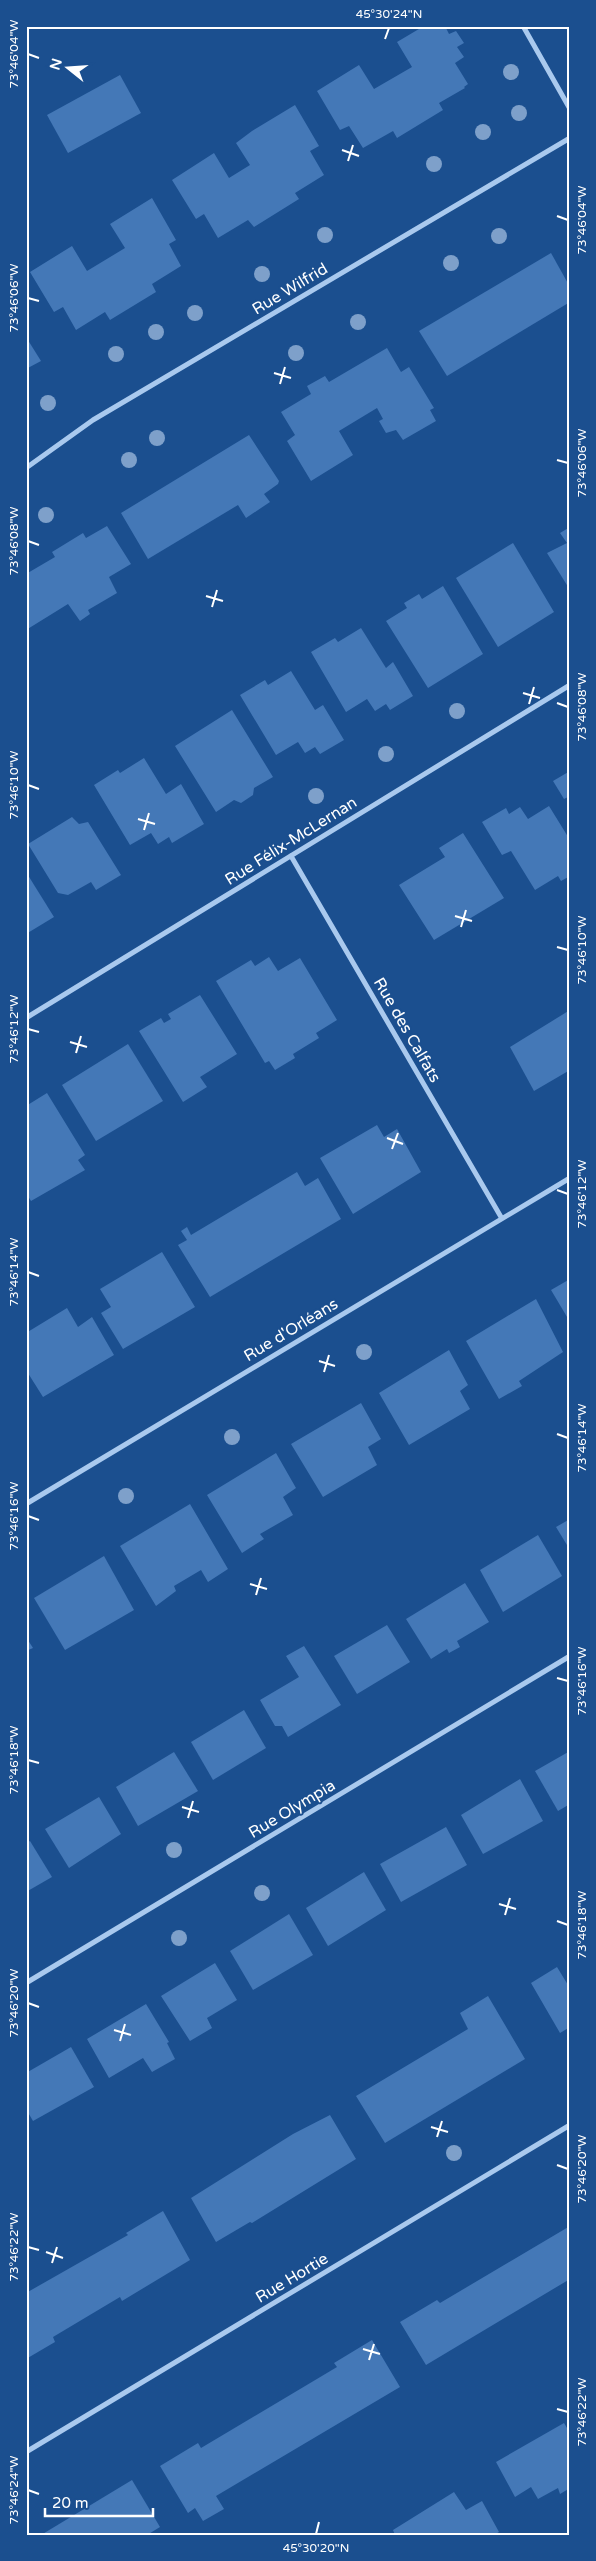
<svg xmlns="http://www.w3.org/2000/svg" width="596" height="2561" font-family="'Varela Round',sans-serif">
	<rect width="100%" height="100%" fill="#1b4f8f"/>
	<!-- building -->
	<g fill="#4478b7">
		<polygon points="424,26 445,26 449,34 456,31 464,43 457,47 464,57 455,63 468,84 464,87 465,88 439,103 443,110 397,138 393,131 363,148 349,126 340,130 317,91 359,65 374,89 412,67 397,42"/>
		<polygon points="120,75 141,113 68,153 47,115"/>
		<polygon points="295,105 319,146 310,151 324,175 295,193 299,199 254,227 248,220 218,238 204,214 196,219 172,180 214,153 229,178 250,165 236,143 252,131"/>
		<polygon points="152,198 176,240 169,244 181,266 152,284 156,292 110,320 105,312 76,330 63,307 54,312 30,272 72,246 87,271 125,248 110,224"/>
		<polygon points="551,253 570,287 570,302 447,376 419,331"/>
		<polygon points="26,337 41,361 26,369"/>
		<polygon points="387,348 401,372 409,367 434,408 430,410 436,421 403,440 396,430 386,433 379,421 383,419 377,408 339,431 353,455 311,481 287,441 295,435 281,412 311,394 307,386 325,376 329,382"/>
		<polygon points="249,435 279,481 278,484 264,494 270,502 246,518 238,505 148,559 121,513"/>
		<polygon points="107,526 131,564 109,577 117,593 88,610 90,614 80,621 68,604 26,630 26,574 55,557 52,552 83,533 86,538"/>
		<polygon points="570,527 570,590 547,553 567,543 560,533"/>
		<polygon points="513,543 554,612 498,647 456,578"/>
		<polygon points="443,586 483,654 428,688 386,621 407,608 404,603 419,594 422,599"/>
		<polygon points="361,628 386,668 393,662 413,696 390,710 386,704 375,711 367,699 346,712 311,652 335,638 338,642"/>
		<polygon points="291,671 315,710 323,705 344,740 320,754 315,747 305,753 298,742 276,755 240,695 265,680 268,685"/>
		<polygon points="232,710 273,777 254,788 253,795 241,803 234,800 216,812 175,746"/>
		<polygon points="144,758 166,794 181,784 204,824 172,843 169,837 158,844 151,833 130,845 94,785 118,770 120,773"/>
		<polygon points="570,771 570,796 564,799 553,781"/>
		<polygon points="549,806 570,840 570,876 561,881 558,876 535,890 511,851 502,855 482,822 506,808 509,814 520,807 528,819"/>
		<polygon points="72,817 79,824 88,822 121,875 96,890 91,882 68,895 58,893 28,844"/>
		<polygon points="463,833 504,898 434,940 399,885 445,857 439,848"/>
		<polygon points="26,872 54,917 26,934"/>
		<polygon points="269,957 278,971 300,958 337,1020 316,1033 319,1038 293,1054 295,1058 275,1070 269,1061 265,1063 216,981 251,960 255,966"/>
		<polygon points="200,995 237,1054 200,1077 207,1087 183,1102 139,1031 161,1018 164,1023 171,1019 168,1014"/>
		<polygon points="570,1010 570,1070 534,1091 510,1047"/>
		<polygon points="128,1044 163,1101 96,1141 62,1085"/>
		<polygon points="47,1093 85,1155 78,1160 85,1170 31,1201 26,1193 26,1106"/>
		<polygon points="377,1125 384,1137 397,1129 421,1172 353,1214 320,1158"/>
		<polygon points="297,1172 305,1186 318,1178 341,1219 210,1297 178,1245 187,1240 181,1231 187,1227 191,1235"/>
		<polygon points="162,1252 195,1307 123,1349 101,1313 111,1307 100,1289"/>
		<polygon points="570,1279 570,1322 551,1290"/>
		<polygon points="536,1299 563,1352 519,1381 522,1386 499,1399 466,1341"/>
		<polygon points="67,1308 78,1327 92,1317 114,1355 43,1397 26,1370 26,1333"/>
		<polygon points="449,1350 468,1385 460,1391 470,1409 409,1445 379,1393"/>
		<polygon points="361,1403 381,1439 368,1447 377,1465 323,1497 291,1444"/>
		<polygon points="276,1453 296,1488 283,1497 293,1515 260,1534 264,1539 242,1553 207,1495"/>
		<polygon points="190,1504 228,1569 208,1582 201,1570 174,1586 176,1591 156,1606 120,1546"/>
		<polygon points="570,1519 570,1550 556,1527"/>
		<polygon points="538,1535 562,1576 503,1612 480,1570"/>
		<polygon points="104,1556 134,1610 65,1650 34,1598"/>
		<polygon points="465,1583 489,1622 457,1641 460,1647 449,1653 447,1649 431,1659 406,1619"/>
		<polygon points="387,1625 410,1662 357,1694 334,1656"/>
		<polygon points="26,1637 33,1648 26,1651"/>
		<polygon points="304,1646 341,1705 288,1737 282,1726 275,1726 260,1700 299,1677 286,1656"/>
		<polygon points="244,1710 266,1748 213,1780 191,1742"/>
		<polygon points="570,1751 570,1804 558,1811 535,1771"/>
		<polygon points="174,1752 198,1791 138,1826 116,1787"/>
		<polygon points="520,1779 543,1821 483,1854 461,1815"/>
		<polygon points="99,1797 121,1834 69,1868 45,1829"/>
		<polygon points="446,1827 467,1865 401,1902 380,1864"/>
		<polygon points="30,1841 52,1877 26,1892 26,1843"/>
		<polygon points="364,1872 386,1910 328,1946 306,1908"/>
		<polygon points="289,1914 313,1955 253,1990 230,1951"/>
		<polygon points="215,1963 237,2000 207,2018 212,2028 190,2041 161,1996"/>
		<polygon points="557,1967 568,1985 570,1984 570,2027 560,2033 531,1983"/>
		<polygon points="488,1996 525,2059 385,2143 356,2096 468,2029 460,2013"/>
		<polygon points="146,2004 169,2042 167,2043 175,2059 152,2072 143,2058 109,2078 87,2039"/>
		<polygon points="71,2047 94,2087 33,2121 26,2109 26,2073"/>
		<polygon points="330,2115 356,2159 252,2223 250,2222 216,2242 191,2198 293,2134"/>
		<polygon points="163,2211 190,2260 122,2301 120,2297 53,2337 55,2342 26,2359 26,2293 128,2235 126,2233"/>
		<polygon points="570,2226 570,2279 426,2365 400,2322 437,2300 440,2303"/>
		<polygon points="372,2340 400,2387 216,2496 224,2509 203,2521 195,2508 188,2513 160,2466 198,2443 201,2448 337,2367 334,2363"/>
		<polygon points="564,2423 570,2433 570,2488 560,2494 558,2488 538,2499 531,2487 515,2497 496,2462"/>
		<polygon points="132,2480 160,2527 147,2535 41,2535"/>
		<polygon points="454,2492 466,2510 482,2501 499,2532 494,2535 395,2535 393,2530"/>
	</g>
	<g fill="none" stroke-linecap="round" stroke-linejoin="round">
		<!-- minor -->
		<g stroke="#a9c9ee" stroke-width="5">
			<polyline points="523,26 570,109"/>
			<polyline points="26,468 93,420 570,138"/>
			<polyline points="291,856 501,1217"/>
			<polyline points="26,1018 570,685"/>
			<polyline points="26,1504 570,1178"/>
			<polyline points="26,1983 570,1656"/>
			<polyline points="26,2452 570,2125"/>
		</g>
	</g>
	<!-- trees -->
	<g fill="#7ea0ca">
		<circle cx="511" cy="72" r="8"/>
		<circle cx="519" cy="113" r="8"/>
		<circle cx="483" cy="132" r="8"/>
		<circle cx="434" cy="164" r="8"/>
		<circle cx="325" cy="235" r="8"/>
		<circle cx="499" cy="236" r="8"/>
		<circle cx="451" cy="263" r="8"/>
		<circle cx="262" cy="274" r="8"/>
		<circle cx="195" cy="313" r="8"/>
		<circle cx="358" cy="322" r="8"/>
		<circle cx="156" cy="332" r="8"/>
		<circle cx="296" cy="353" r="8"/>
		<circle cx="116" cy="354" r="8"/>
		<circle cx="48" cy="403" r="8"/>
		<circle cx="157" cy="438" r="8"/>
		<circle cx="129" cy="460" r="8"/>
		<circle cx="46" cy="515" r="8"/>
		<circle cx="457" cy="711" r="8"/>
		<circle cx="386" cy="754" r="8"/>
		<circle cx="316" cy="796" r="8"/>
		<circle cx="364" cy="1352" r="8"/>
		<circle cx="232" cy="1437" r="8"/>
		<circle cx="126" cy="1496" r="8"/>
		<circle cx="174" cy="1850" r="8"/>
		<circle cx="262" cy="1893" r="8"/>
		<circle cx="179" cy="1938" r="8"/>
		<circle cx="454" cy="2153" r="8"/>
	</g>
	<!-- ticks -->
	<path fill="none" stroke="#fff" stroke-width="2" d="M385,39L389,28M28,54L39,58M342,150L359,156M348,161L353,145M557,216L568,220M28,298L39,301M274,373L291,378M280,384L285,367M557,460L568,463M28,541L39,545M206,596L223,601M212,607L217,590M523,693L540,698M557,703L568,707M529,704L534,687M28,785L39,789M138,819L155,824M144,830L149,813M455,916L472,921M461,927L466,910M557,947L568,950M28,1029L39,1032M70,1042L87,1047M76,1053L81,1036M387,1138L403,1144M392,1149L398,1133M557,1190L568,1194M28,1272L39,1276M319,1361L335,1366M324,1372L329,1355M557,1434L568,1438M28,1516L39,1520M250,1584L267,1589M256,1595L261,1578M557,1678L568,1681M28,1760L39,1763M182,1807L199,1812M188,1818L193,1801M499,1904L516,1909M505,1915L510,1898M557,1921L568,1925M28,2003L39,2007M114,2030L131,2035M120,2041L125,2024M431,2127L448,2132M437,2137L442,2121M557,2165L568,2169M28,2247L39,2250M46,2252L63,2258M52,2263L57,2247M363,2349L380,2354M369,2360L374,2344M557,2409L568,2412M28,2490L39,2494M316,2534L319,2522"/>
	<g text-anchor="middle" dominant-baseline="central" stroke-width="4" stroke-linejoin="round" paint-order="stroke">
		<!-- street labels -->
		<g font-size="16" fill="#fff" stroke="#1b4f8f">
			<text transform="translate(290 289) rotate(-31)">Rue Wilfrid</text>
			<text transform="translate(291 841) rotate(-32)">Rue Félix-McLernan</text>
			<text transform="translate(407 1030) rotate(60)">Rue des Calfats</text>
			<text transform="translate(291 1330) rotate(-31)">Rue d'Orléans</text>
			<text transform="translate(292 1809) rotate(-31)">Rue Olympia</text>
			<text transform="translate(292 2278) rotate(-31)">Rue Hortie</text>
		</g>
	</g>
	<!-- border -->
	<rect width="596" height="2561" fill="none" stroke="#1b4f8f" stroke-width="55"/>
	<!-- north arrow -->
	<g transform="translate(68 68) rotate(287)" stroke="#1b4f8f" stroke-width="4" paint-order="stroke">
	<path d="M0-4L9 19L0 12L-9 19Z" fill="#ffffff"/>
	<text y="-8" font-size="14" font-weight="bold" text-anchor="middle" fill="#ffffff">N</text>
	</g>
	<!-- scale -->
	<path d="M45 2508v8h108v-8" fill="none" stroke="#ffffff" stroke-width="2.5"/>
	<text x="52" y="2508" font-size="15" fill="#ffffff" stroke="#1b4f8f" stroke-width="4" paint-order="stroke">20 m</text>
	<rect x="28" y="28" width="540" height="2506" fill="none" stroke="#fff" stroke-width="2"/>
	<g font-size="12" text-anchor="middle" fill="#fff">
		<text x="389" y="18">45°30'24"N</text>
		<text transform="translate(14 54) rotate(-90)" y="4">73°46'04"W</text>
		<text transform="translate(582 220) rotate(-90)" y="4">73°46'04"W</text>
		<text transform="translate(14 298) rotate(-90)" y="4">73°46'06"W</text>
		<text transform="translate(582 463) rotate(-90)" y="4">73°46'06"W</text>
		<text transform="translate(14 541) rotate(-90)" y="4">73°46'08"W</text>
		<text transform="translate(582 707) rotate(-90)" y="4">73°46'08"W</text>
		<text transform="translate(14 785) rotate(-90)" y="4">73°46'10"W</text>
		<text transform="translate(582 950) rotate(-90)" y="4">73°46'10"W</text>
		<text transform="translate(14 1029) rotate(-90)" y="4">73°46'12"W</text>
		<text transform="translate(582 1194) rotate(-90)" y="4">73°46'12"W</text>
		<text transform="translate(14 1272) rotate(-90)" y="4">73°46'14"W</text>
		<text transform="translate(582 1438) rotate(-90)" y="4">73°46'14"W</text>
		<text transform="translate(14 1516) rotate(-90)" y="4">73°46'16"W</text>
		<text transform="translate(582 1681) rotate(-90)" y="4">73°46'16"W</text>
		<text transform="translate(14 1760) rotate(-90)" y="4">73°46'18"W</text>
		<text transform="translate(582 1925) rotate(-90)" y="4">73°46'18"W</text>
		<text transform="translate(14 2003) rotate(-90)" y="4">73°46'20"W</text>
		<text transform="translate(582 2169) rotate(-90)" y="4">73°46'20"W</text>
		<text transform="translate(14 2247) rotate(-90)" y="4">73°46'22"W</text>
		<text transform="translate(582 2412) rotate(-90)" y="4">73°46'22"W</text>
		<text transform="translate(14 2490) rotate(-90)" y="4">73°46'24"W</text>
		<text x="316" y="2552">45°30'20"N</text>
	</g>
</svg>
